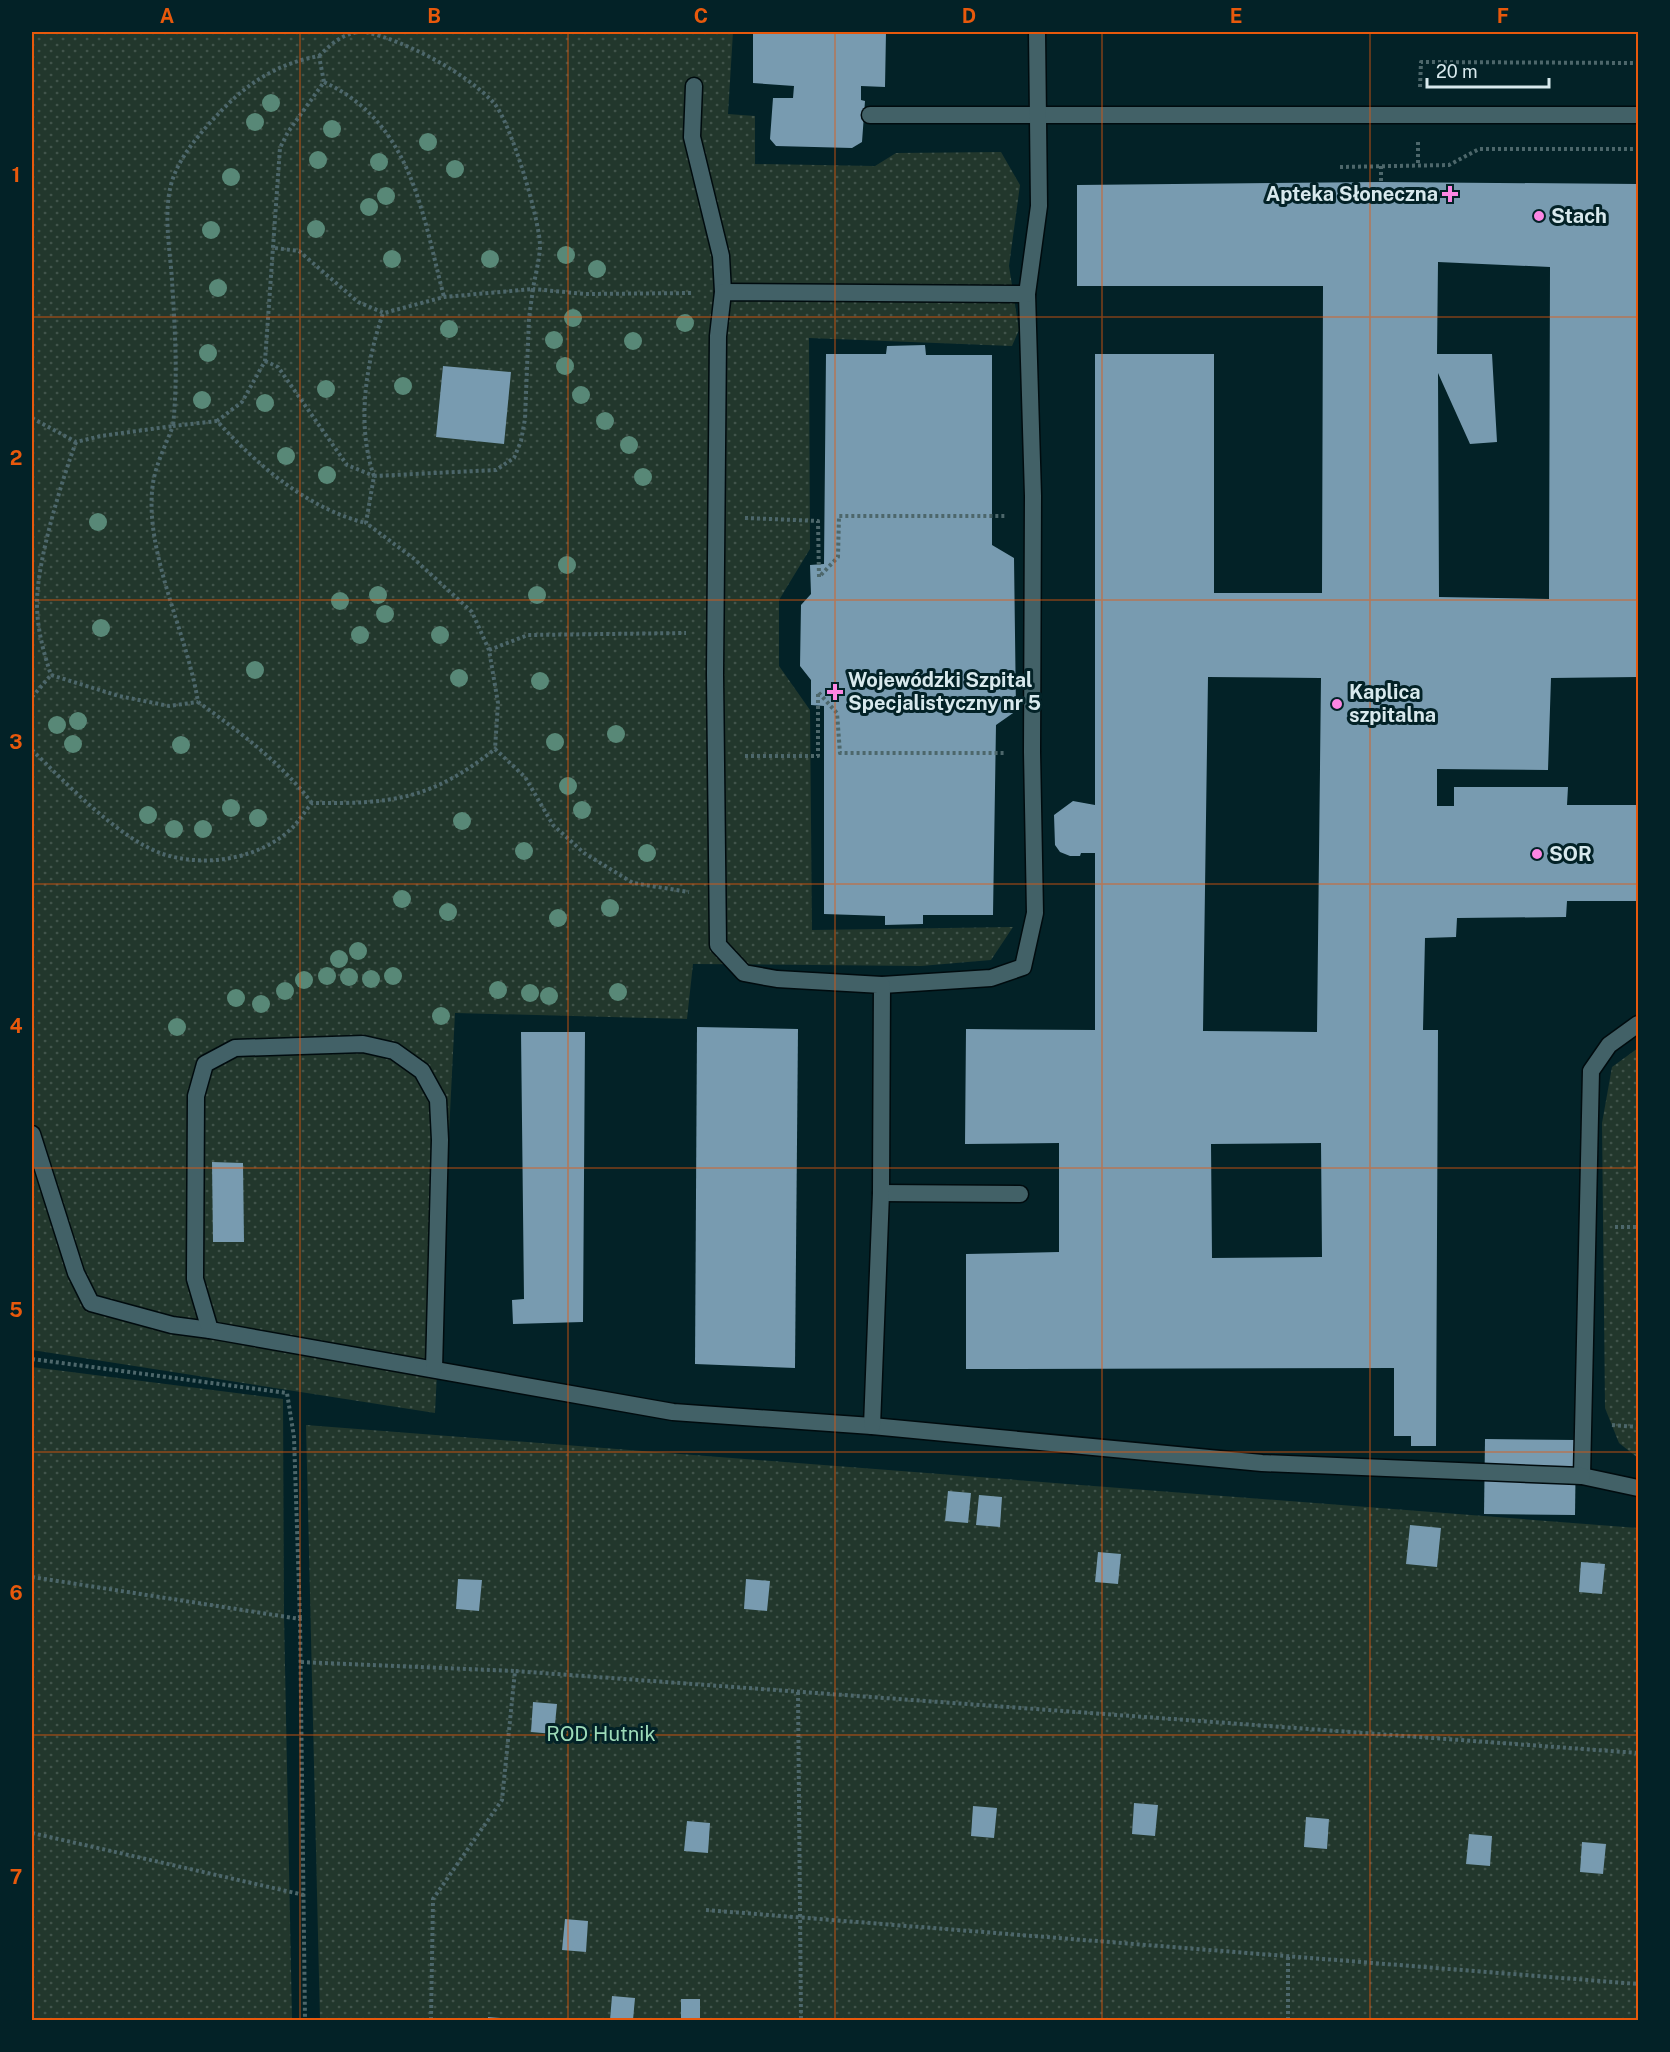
<svg xmlns="http://www.w3.org/2000/svg" width="1670" height="2052" font-family="'Public Sans',sans-serif">
	<defs>
		<pattern id="green-dots" width="8" height="8" patternUnits="userSpaceOnUse" patternTransform="scale(1.5)"><rect width="8" height="8" fill="#22372c"/><path d="M2 2h.1M6 6h.1" fill="none" stroke="#41544b" stroke-width="1.8" stroke-linecap="round"/></pattern>
	</defs>
	<rect width="100%" height="100%" fill="#032227"/>
	<!-- green -->
	<g fill="url(#green-dots)">
		<polygon points="32,32 733,32 728,114 755,116 755,164 875,166 896,153 1001,152 1020,185 1009,266 1019,330 1012,346 809,338 810,549 779,600 779,666 810,710 812,930 1013,927 991,960 921,966 693,964 687,1019 455,1013 435,1413 32,1350"/>
		<polygon points="1638,1048 1638,1458 1619,1443 1605,1408 1602,1123 1612,1067"/>
		<polygon points="32,1367 283,1399 284,1615 292,2020 32,2020"/>
		<polygon points="306,1425 1638,1528 1638,2020 320,2020"/>
	</g>
	<!-- building -->
	<g fill="#789bb0" fill-rule="evenodd">
		<polygon points="753,32 886,32 885,87 861,86 861,100 865,101 862,142 852,148 776,146 770,139 773,98 793,98 794,86 753,83"/>
		<path d="M1381,182L1638,184V677L1551,678L1548,770L1437,769V806H1454V787H1568L1567,805H1638V901H1567L1566,917L1457,918L1456,937L1425,938L1423,1030H1438L1436,1446H1411V1436H1394V1368L966,1369V1254L1059,1252V1143L965,1144L966,1029L1095,1030V853H1081L1080,856H1070L1060,852L1055,845L1054,815L1073,801L1095,805V354H1214V593H1322L1323,286H1077V185ZM1438,262L1550,267L1549,599L1439,597L1438,373L1470,444L1497,442L1492,354H1437ZM1208,677L1321,678L1317,1032L1203,1031ZM1321,1143L1322,1257L1212,1258L1211,1144Z"/>
		<polygon points="925,345 926,355 992,355 992,545 1014,558 1016,711 996,725 993,915 923,915 923,924 885,925 885,916 824,914 824,706 811,705 811,680 800,666 801,605 811,594 810,565 824,564 826,354 886,354 887,346"/>
		<polygon points="443,366 511,372 504,444 436,437"/>
		<polygon points="697,1027 798,1029 795,1368 695,1364"/>
		<polygon points="521,1032 585,1032 583,1322 513,1324 512,1300 524,1299"/>
		<polygon points="212,1162 243,1163 244,1242 213,1242"/>
		<polygon points="1485,1439 1576,1440 1575,1515 1484,1514"/>
		<polygon points="948,1491 971,1493 968,1523 945,1521"/>
		<polygon points="979,1495 1002,1497 1000,1527 976,1525"/>
		<polygon points="1410,1525 1441,1528 1437,1567 1406,1564"/>
		<polygon points="1098,1552 1121,1554 1118,1584 1095,1582"/>
		<polygon points="1581,1562 1605,1564 1602,1594 1579,1592"/>
		<polygon points="458,1579 482,1580 479,1611 456,1609"/>
		<polygon points="746,1579 770,1581 767,1611 744,1609"/>
		<polygon points="533,1702 557,1704 554,1734 531,1732"/>
		<polygon points="1134,1803 1158,1805 1155,1836 1132,1834"/>
		<polygon points="973,1806 997,1808 994,1838 971,1836"/>
		<polygon points="1306,1817 1329,1819 1327,1849 1304,1847"/>
		<polygon points="687,1821 710,1823 708,1853 684,1851"/>
		<polygon points="1469,1834 1492,1836 1490,1866 1466,1864"/>
		<polygon points="1582,1842 1606,1844 1603,1874 1580,1872"/>
		<polygon points="565,1919 588,1921 586,1952 562,1950"/>
		<polygon points="612,1996 635,1998 633,2020 610,2020"/>
		<rect x="681" y="1999" width="19" height="21"/>
		<polygon points="488,2017 514,2019 514,2020 488,2020"/>
	</g>
	<g fill="none" stroke-linecap="round" stroke-linejoin="round">
		<defs>
			<g id="service">
				<polyline points="694,86 692,137 721,256 723,292"/>
				<polyline points="870,115 1638,115"/>
				<polyline points="882,985 991,978 1023,967 1035,913 1032,752 1033,496 1027,294"/>
				<polyline points="1638,1024 1609,1045 1591,1071 1582,1476 1638,1488"/>
				<polyline points="32,1134 76,1273 91,1303 172,1325 210,1330 673,1412 872,1426 1262,1463 1582,1476"/>
				<polyline points="881,1193 1020,1194"/>
				<polyline points="210,1330 195,1279 196,1096 205,1064 235,1048 363,1044 394,1051 422,1071 438,1100 440,1140 434,1369"/>
				<polyline points="872,1426 881,1193 882,985 777,979 744,973 718,945 715,674 718,336 723,292 1027,294 1039,206 1037,32"/>
			</g>
		</defs>
		<!-- service casing -->
		<use href="#service" stroke="#000b0e" stroke-width="19"/>
		<!-- path -->
		<g stroke="#4d676b" stroke-width="4" stroke-dasharray="3 3" stroke-linecap="butt">
			<path d="M366,32C407,42 463,71 493,102C510,119 541,223 540,248C539,262 535,276 533,289L585,294L694,293"/>
			<path d="M319,56C331,44 342,34 359,32"/>
			<path d="M324,82C412,123 422,213 444,297"/>
			<polyline points="1420,87 1421,62 1638,63"/>
			<polyline points="1418,142 1418,165"/>
			<polyline points="1381,166 1381,182"/>
			<polyline points="1340,167 1449,165 1479,149 1638,149"/>
			<polyline points="275,248 299,251 358,302 384,313 444,297 533,289 529,318 525,419 521,441 514,458 496,470 374,476 366,523 413,558 472,612 489,650 498,703 495,749"/>
			<polyline points="265,361 278,367 347,465 374,476"/>
			<path d="M32,418L76,442L101,436L173,426C178,378 175,329 172,280C170,251 164,218 170,189C176,159 201,132 222,110C250,81 280,63 319,56L324,82L288,132L280,148L265,361L242,402L217,421"/>
			<path d="M76,442C61,483 37,561 37,603C37,628 43,651 51,675L119,696L169,706L198,702"/>
			<path d="M374,476C356,425 366,363 383,313"/>
			<polyline points="745,518 818,521 819,577 838,557 839,516 1005,516"/>
			<polyline points="489,650 528,635 686,633"/>
			<polyline points="32,697 51,675"/>
			<path d="M32,750C65,782 119,839 163,854C205,868 260,859 292,828C299,821 305,811 312,803C391,804 431,800 495,749L525,777L553,825L584,853L633,883L689,892"/>
			<polyline points="745,756 818,756 818,692 837,713 840,753 1004,753"/>
			<path d="M312,803C280,762 240,732 198,702C187,632 143,551 153,483C156,464 166,444 173,426L217,421C257,465 308,509 366,523"/>
			<polyline points="1615,1227 1638,1227"/>
			<polyline points="32,1359 287,1393 294,1437 300,1619"/>
			<polyline points="1612,1425 1638,1427"/>
			<polyline points="32,1577 300,1619 305,2020"/>
			<polyline points="301,1662 515,1671"/>
			<polyline points="798,1692 801,2020"/>
			<polyline points="32,1833 304,1895"/>
			<polyline points="706,1910 1638,1984"/>
			<polyline points="431,2020 433,1899 502,1800 515,1671 1638,1753"/>
			<polyline points="1288,2020 1288,1957"/>
		</g>
		<!-- service -->
		<use href="#service" stroke="#426167" stroke-width="16"/>
	</g>
	<!-- trees -->
	<g fill="#588877">
		<circle cx="271" cy="103" r="9"/>
		<circle cx="255" cy="122" r="9"/>
		<circle cx="332" cy="129" r="9"/>
		<circle cx="428" cy="142" r="9"/>
		<circle cx="318" cy="160" r="9"/>
		<circle cx="379" cy="162" r="9"/>
		<circle cx="455" cy="169" r="9"/>
		<circle cx="231" cy="177" r="9"/>
		<circle cx="386" cy="196" r="9"/>
		<circle cx="369" cy="207" r="9"/>
		<circle cx="316" cy="229" r="9"/>
		<circle cx="211" cy="230" r="9"/>
		<circle cx="566" cy="255" r="9"/>
		<circle cx="392" cy="259" r="9"/>
		<circle cx="490" cy="259" r="9"/>
		<circle cx="597" cy="269" r="9"/>
		<circle cx="218" cy="288" r="9"/>
		<circle cx="573" cy="318" r="9"/>
		<circle cx="685" cy="323" r="9"/>
		<circle cx="449" cy="329" r="9"/>
		<circle cx="554" cy="340" r="9"/>
		<circle cx="633" cy="341" r="9"/>
		<circle cx="208" cy="353" r="9"/>
		<circle cx="565" cy="366" r="9"/>
		<circle cx="403" cy="386" r="9"/>
		<circle cx="326" cy="389" r="9"/>
		<circle cx="581" cy="395" r="9"/>
		<circle cx="202" cy="400" r="9"/>
		<circle cx="265" cy="403" r="9"/>
		<circle cx="605" cy="421" r="9"/>
		<circle cx="629" cy="445" r="9"/>
		<circle cx="286" cy="456" r="9"/>
		<circle cx="327" cy="475" r="9"/>
		<circle cx="643" cy="477" r="9"/>
		<circle cx="98" cy="522" r="9"/>
		<circle cx="567" cy="565" r="9"/>
		<circle cx="378" cy="595" r="9"/>
		<circle cx="537" cy="595" r="9"/>
		<circle cx="340" cy="601" r="9"/>
		<circle cx="385" cy="614" r="9"/>
		<circle cx="101" cy="628" r="9"/>
		<circle cx="360" cy="635" r="9"/>
		<circle cx="440" cy="635" r="9"/>
		<circle cx="255" cy="670" r="9"/>
		<circle cx="459" cy="678" r="9"/>
		<circle cx="540" cy="681" r="9"/>
		<circle cx="78" cy="721" r="9"/>
		<circle cx="57" cy="725" r="9"/>
		<circle cx="616" cy="734" r="9"/>
		<circle cx="555" cy="742" r="9"/>
		<circle cx="73" cy="744" r="9"/>
		<circle cx="181" cy="745" r="9"/>
		<circle cx="568" cy="786" r="9"/>
		<circle cx="231" cy="808" r="9"/>
		<circle cx="582" cy="810" r="9"/>
		<circle cx="148" cy="815" r="9"/>
		<circle cx="258" cy="818" r="9"/>
		<circle cx="462" cy="821" r="9"/>
		<circle cx="174" cy="829" r="9"/>
		<circle cx="203" cy="829" r="9"/>
		<circle cx="524" cy="851" r="9"/>
		<circle cx="647" cy="853" r="9"/>
		<circle cx="402" cy="899" r="9"/>
		<circle cx="610" cy="908" r="9"/>
		<circle cx="448" cy="912" r="9"/>
		<circle cx="558" cy="918" r="9"/>
		<circle cx="358" cy="951" r="9"/>
		<circle cx="339" cy="959" r="9"/>
		<circle cx="327" cy="976" r="9"/>
		<circle cx="393" cy="976" r="9"/>
		<circle cx="349" cy="977" r="9"/>
		<circle cx="371" cy="979" r="9"/>
		<circle cx="304" cy="980" r="9"/>
		<circle cx="498" cy="990" r="9"/>
		<circle cx="285" cy="991" r="9"/>
		<circle cx="618" cy="992" r="9"/>
		<circle cx="530" cy="993" r="9"/>
		<circle cx="549" cy="996" r="9"/>
		<circle cx="236" cy="998" r="9"/>
		<circle cx="261" cy="1004" r="9"/>
		<circle cx="441" cy="1016" r="9"/>
		<circle cx="177" cy="1027" r="9"/>
	</g>
	<!-- grid -->
	<path fill="none" stroke="#e8590c" stroke-width="1.5" stroke-opacity="0.55" d="M300,32V2020M568,32V2020M835,32V2020M1102,32V2020M1370,32V2020M32,317H1638M32,600H1638M32,884H1638M32,1168H1638M32,1452H1638M32,1735H1638"/>
	<!-- markers -->
	<g fill="#fc86e3" stroke="#032227" stroke-width="2">
		<path d="M1447 185h6v6h6v6h-6v6h-6v-6h-6v-6h6z"/>
		<circle cx="1539" cy="216" r="6"/>
		<path d="M832 683h6v6h6v6h-6v6h-6v-6h-6v-6h6z"/>
		<circle cx="1337" cy="704" r="6"/>
		<circle cx="1537" cy="854" r="6"/>
	</g>
	<g text-anchor="middle" dominant-baseline="central" stroke-width="6" stroke-linejoin="round" paint-order="stroke">
		<!-- poi labels -->
		<g font-size="20" font-weight="bold" fill="#d8e9ed" stroke="#032227" text-anchor="start">
			<text x="1438" y="194" text-anchor="end">Apteka Słoneczna</text>
			<text x="1551" y="216">Stach</text>
			<text x="848" y="680">Wojewódzki Szpital<tspan x="848" dy="23">Specjalistyczny nr 5</tspan></text>
			<text x="1349" y="692">Kaplica<tspan x="1349" dy="23">szpitalna</tspan></text>
			<text x="1549" y="854">SOR</text>
		</g>
		<!-- park labels -->
		<g font-size="20" fill="#9ddbb9" stroke="#032227">
			<text x="601" y="1734">ROD Hutnik</text>
		</g>
	</g>
	<!-- border -->
	<rect width="1670" height="2052" fill="none" stroke="#032227" stroke-width="66"/>
	<!-- scale -->
	<path d="M1427 78v9h122v-9" fill="none" stroke="#d8e9ed" stroke-width="3"/>
	<text x="1436" y="78" font-size="18" fill="#d8e9ed" stroke="#032227" stroke-width="4.5" paint-order="stroke">20 m</text>
	<rect x="33" y="33" width="1604" height="1986" fill="none" stroke="#e8590c" stroke-width="2"/>
	<g font-size="20" text-anchor="middle" font-weight="bold" fill="#e8590c">
		<text x="167" y="23">A</text>
		<text x="434" y="23">B</text>
		<text x="701" y="23">C</text>
		<text x="969" y="23">D</text>
		<text x="1236" y="23">E</text>
		<text x="1503" y="23">F</text>
		<text x="16" y="182">1</text>
		<text x="16" y="465">2</text>
		<text x="16" y="749">3</text>
		<text x="16" y="1033">4</text>
		<text x="16" y="1317">5</text>
		<text x="16" y="1600">6</text>
		<text x="16" y="1884">7</text>
	</g>
</svg>
